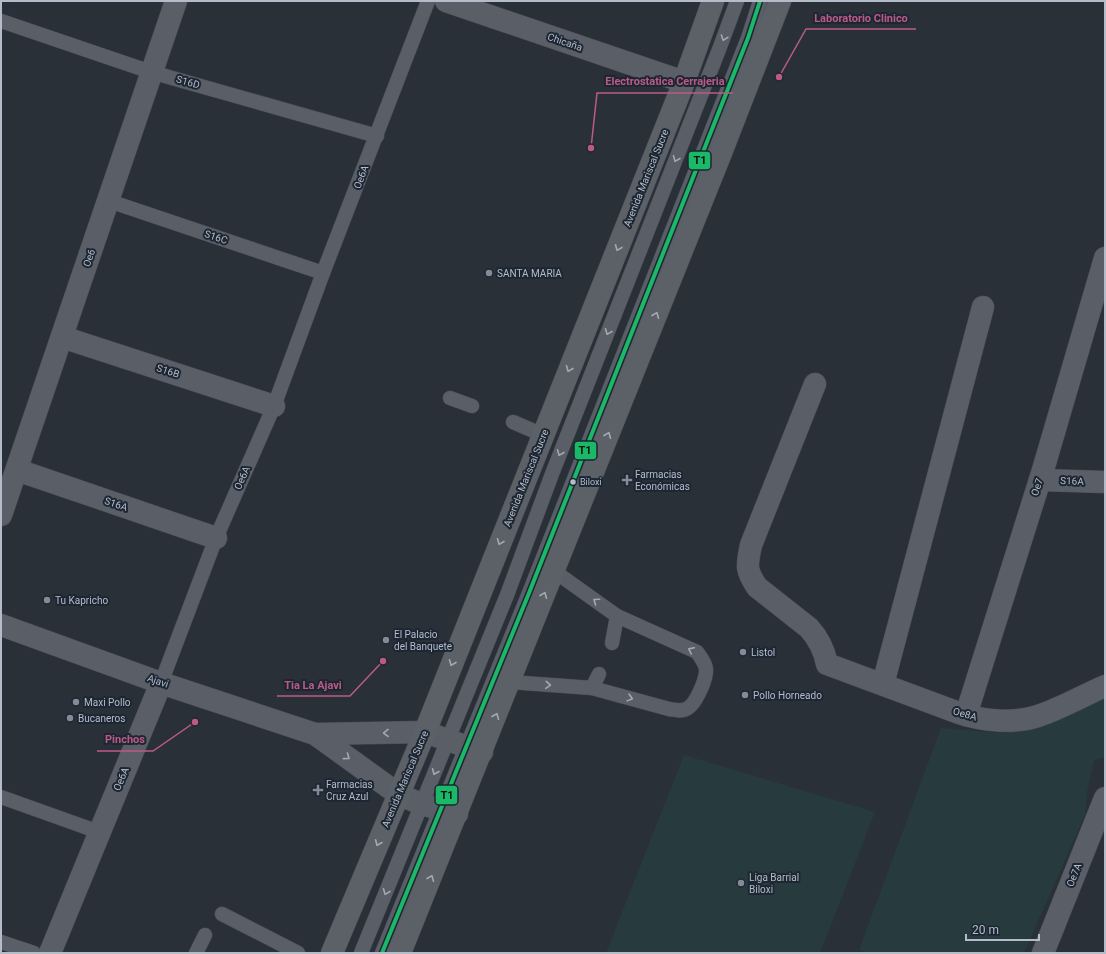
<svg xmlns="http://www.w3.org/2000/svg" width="1106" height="954" font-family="Roboto,sans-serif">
	<rect width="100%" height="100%" fill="#2a3038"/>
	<!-- green -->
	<g fill="#273a3e">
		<polygon points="1105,695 1105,757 1094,760 1087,792 1085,815 1024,953 869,953 859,950 941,728 1002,733 1030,729"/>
		<polygon points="684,755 875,812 820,953 606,953"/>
	</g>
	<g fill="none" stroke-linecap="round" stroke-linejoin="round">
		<defs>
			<g id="service">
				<polyline points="1,21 151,72 377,136"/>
				<polyline points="109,201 323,273"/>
				<polyline points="450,398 472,406"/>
				<polyline points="513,422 543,435"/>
				<polyline points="554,571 617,616 612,643"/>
				<polyline points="510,682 592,688 599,674"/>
				<polyline points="161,683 216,538 274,406 323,273 428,1"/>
				<path d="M592,688L669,709C675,710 682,712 688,708C696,703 705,682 706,672C707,665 701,658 697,652L617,616"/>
				<polyline points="1,797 99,832"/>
				<polyline points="222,914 298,953"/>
				<polyline points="1,942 34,953"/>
				<polyline points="196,953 205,935"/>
				<polyline points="361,953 507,595 552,474 720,47 737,1"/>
				<polyline points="382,953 529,593 748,38 760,1"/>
			</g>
			<g id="minor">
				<polyline points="446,1 684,82"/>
				<polyline points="62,337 274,406"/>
				<path d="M815,384L751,545C747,565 745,569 757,587L809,628C819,639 824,649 827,664L959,713C982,721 1014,724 1038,716C1060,709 1084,695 1105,686"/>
				<polyline points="17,470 216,538"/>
				<polyline points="1040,480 1105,482"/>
				<polyline points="1,515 176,1"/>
				<polyline points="883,684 983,307"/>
				<polyline points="966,715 1043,470 1105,258"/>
				<polyline points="50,953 161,683"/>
				<polyline points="1043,953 1105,798"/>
			</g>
			<g id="tertiary">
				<polyline points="1,625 161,683 315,734 398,794 421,804 457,814"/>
				<polyline points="315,734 425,732 482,752"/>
			</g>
			<g id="primary">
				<polyline points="332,953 425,732 684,82 713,1"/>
				<polyline points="400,953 721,153 780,1"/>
			</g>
		</defs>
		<!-- service casing -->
		<use href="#service" stroke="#484c53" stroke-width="15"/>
		<!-- minor casing -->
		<use href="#minor" stroke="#484c53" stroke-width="23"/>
		<!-- tertiary casing -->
		<use href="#tertiary" stroke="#484c53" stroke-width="23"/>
		<!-- primary casing -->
		<use href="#primary" stroke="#484c55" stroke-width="23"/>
		<!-- service -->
		<use href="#service" stroke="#5a5e66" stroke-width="14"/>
		<!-- minor -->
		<use href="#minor" stroke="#5a5e66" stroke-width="22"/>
		<!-- tertiary -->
		<use href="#tertiary" stroke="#5a5e66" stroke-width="22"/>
		<!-- primary -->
		<use href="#primary" stroke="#5c6168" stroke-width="22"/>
		<defs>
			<polyline id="bus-1" points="382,953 529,593 748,38 760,1"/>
		</defs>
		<!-- bus-1 casing -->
		<use href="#bus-1" stroke="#1d2633" stroke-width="7"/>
		<!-- bus-1 -->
		<use href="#bus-1" stroke="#1ab867" stroke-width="4"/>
	</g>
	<!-- one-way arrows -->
	<defs><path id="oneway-chevron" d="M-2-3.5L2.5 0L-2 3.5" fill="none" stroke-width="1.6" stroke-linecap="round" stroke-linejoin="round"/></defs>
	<g stroke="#a2a9b5">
		<use href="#oneway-chevron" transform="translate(724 38) rotate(109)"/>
		<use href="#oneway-chevron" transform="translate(676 159) rotate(112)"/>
		<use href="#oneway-chevron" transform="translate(608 332) rotate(112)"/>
		<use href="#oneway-chevron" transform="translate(560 453) rotate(112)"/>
		<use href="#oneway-chevron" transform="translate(596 601) rotate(-145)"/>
		<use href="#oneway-chevron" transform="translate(691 650) rotate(-154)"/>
		<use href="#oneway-chevron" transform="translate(548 685) rotate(4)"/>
		<use href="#oneway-chevron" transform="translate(630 698) rotate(15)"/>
		<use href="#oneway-chevron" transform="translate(386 733) rotate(179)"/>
		<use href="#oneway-chevron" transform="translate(347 757) rotate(36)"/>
		<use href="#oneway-chevron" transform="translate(435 772) rotate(113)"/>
		<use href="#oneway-chevron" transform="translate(386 892) rotate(112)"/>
	</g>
	<g stroke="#a2aab6">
		<use href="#oneway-chevron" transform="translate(618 248) rotate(112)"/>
		<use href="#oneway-chevron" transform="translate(656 315) rotate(-68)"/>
		<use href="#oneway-chevron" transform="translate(569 369) rotate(112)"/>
		<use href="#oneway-chevron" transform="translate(608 435) rotate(-68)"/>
		<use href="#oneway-chevron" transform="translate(500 542) rotate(112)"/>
		<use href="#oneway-chevron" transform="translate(544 595) rotate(-68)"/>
		<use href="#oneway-chevron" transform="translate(452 663) rotate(112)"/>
		<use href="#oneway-chevron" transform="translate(496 716) rotate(-68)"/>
		<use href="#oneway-chevron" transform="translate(378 843) rotate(113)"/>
		<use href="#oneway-chevron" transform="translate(431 878) rotate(-68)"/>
	</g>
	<!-- markers -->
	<g fill="#848b96" stroke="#1d2633" stroke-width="1.5">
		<circle cx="489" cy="273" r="4"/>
		<path d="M625 474h4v4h4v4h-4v4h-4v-4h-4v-4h4z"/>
		<circle cx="47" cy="600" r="4"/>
		<circle cx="386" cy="640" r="4"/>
		<circle cx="743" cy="652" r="4"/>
		<circle cx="745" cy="695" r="4"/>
		<circle cx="76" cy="702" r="4"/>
		<circle cx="70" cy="718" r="4"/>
		<path d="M316 784h4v4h4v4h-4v4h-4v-4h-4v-4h4z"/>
		<circle cx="741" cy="883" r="4"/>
	</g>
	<circle fill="#b4bcc9" stroke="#1d2633" stroke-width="1.5" cx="573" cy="482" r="3.5"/>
	<g text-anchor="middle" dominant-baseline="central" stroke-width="4" stroke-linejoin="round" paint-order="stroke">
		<!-- bus labels -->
		<g font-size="9" fill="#b4bcc9" stroke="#1d2633" text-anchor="start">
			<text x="580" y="482">Biloxi</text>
		</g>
		<!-- street labels -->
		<g font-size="10" fill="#b4bcc9" stroke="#1d2633">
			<text transform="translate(565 42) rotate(19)">Chicaña</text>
			<text transform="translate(188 82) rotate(16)">S16D</text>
			<text transform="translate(361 177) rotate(-69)">Oe6A</text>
			<text transform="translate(646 178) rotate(-68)">Avenida Mariscal Sucre</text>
			<text transform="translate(216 237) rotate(19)">S16C</text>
			<text transform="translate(89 258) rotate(-71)">Oe6</text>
			<text transform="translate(168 371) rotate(18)">S16B</text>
			<text transform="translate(242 478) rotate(-66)">Oe6A</text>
			<text transform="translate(526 478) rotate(-68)">Avenida Mariscal Sucre</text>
			<text transform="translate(1072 481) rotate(2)">S16A</text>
			<text transform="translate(1037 487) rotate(-72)">Oe7</text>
			<text transform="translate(116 504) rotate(19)">S16A</text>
			<text transform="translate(158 681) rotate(19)">Ajavi</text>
			<text transform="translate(965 714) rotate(16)">Oe8A</text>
			<text transform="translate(121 779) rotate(-67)">Oe6A</text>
			<text transform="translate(405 779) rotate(-67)">Avenida Mariscal Sucre</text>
			<text transform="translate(1074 875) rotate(-68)">Oe7A</text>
		</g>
		<!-- poi labels -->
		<g font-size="10" fill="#b4bcc9" stroke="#1d2633" text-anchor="start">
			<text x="497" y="273">SANTA MARIA</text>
			<text x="635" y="474">Farmacias<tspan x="635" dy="12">Económicas</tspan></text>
			<text x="55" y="600">Tu Kapricho</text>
			<text x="394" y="634">El Palacio<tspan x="394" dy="12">del Banquete</tspan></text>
			<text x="751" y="652">Listol</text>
			<text x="753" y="695">Pollo Horneado</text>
			<text x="84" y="702">Maxi Pollo</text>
			<text x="78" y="718">Bucaneros</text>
			<text x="326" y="784">Farmacias<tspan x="326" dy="12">Cruz Azul</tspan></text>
			<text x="749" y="877">Liga Barrial<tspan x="749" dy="12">Biloxi</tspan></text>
		</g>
	</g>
	<!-- callouts -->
	<path fill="none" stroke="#bc5a87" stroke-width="1.5" d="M779 77L806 29H916M591 148L597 93H733M383 661L350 696H277M195 722L153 751H97"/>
	<g fill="#bc5a87" stroke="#1d2633" stroke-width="1.5">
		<circle cx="779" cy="77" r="4"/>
		<circle cx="591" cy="148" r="4"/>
		<circle cx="383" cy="661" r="4"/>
		<circle cx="195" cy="722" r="4"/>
	</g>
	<g font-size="11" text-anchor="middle" font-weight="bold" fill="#bc5a87" stroke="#1d2633" stroke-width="4" stroke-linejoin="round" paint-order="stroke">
		<text x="861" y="22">Laboratorio Clinico</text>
		<text x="665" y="85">Electrostatica Cerrajeria</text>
		<text x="313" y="689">Tia La Ajavi</text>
		<text x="125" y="743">Pinchos</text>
	</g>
	<g stroke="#1d2633" stroke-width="1.5">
		<rect x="688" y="151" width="23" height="19" rx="4" fill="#1ab867"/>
		<rect x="574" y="441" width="23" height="19" rx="4" fill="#1ab867"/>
		<rect x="435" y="785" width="23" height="20" rx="4" fill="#1ab867"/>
	</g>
	<g font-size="11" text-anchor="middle" font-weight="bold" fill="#111">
		<text x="700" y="164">T1</text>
		<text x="585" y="454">T1</text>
		<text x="447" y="799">T1</text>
	</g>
	<!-- border -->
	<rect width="1106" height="954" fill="none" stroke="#b4bcc9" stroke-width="4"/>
	<!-- scale -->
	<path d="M966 934v6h73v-6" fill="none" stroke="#b4bcc9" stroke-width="2"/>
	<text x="972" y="934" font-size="12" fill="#b4bcc9" stroke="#1d2633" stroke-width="3" paint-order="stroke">20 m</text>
</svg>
